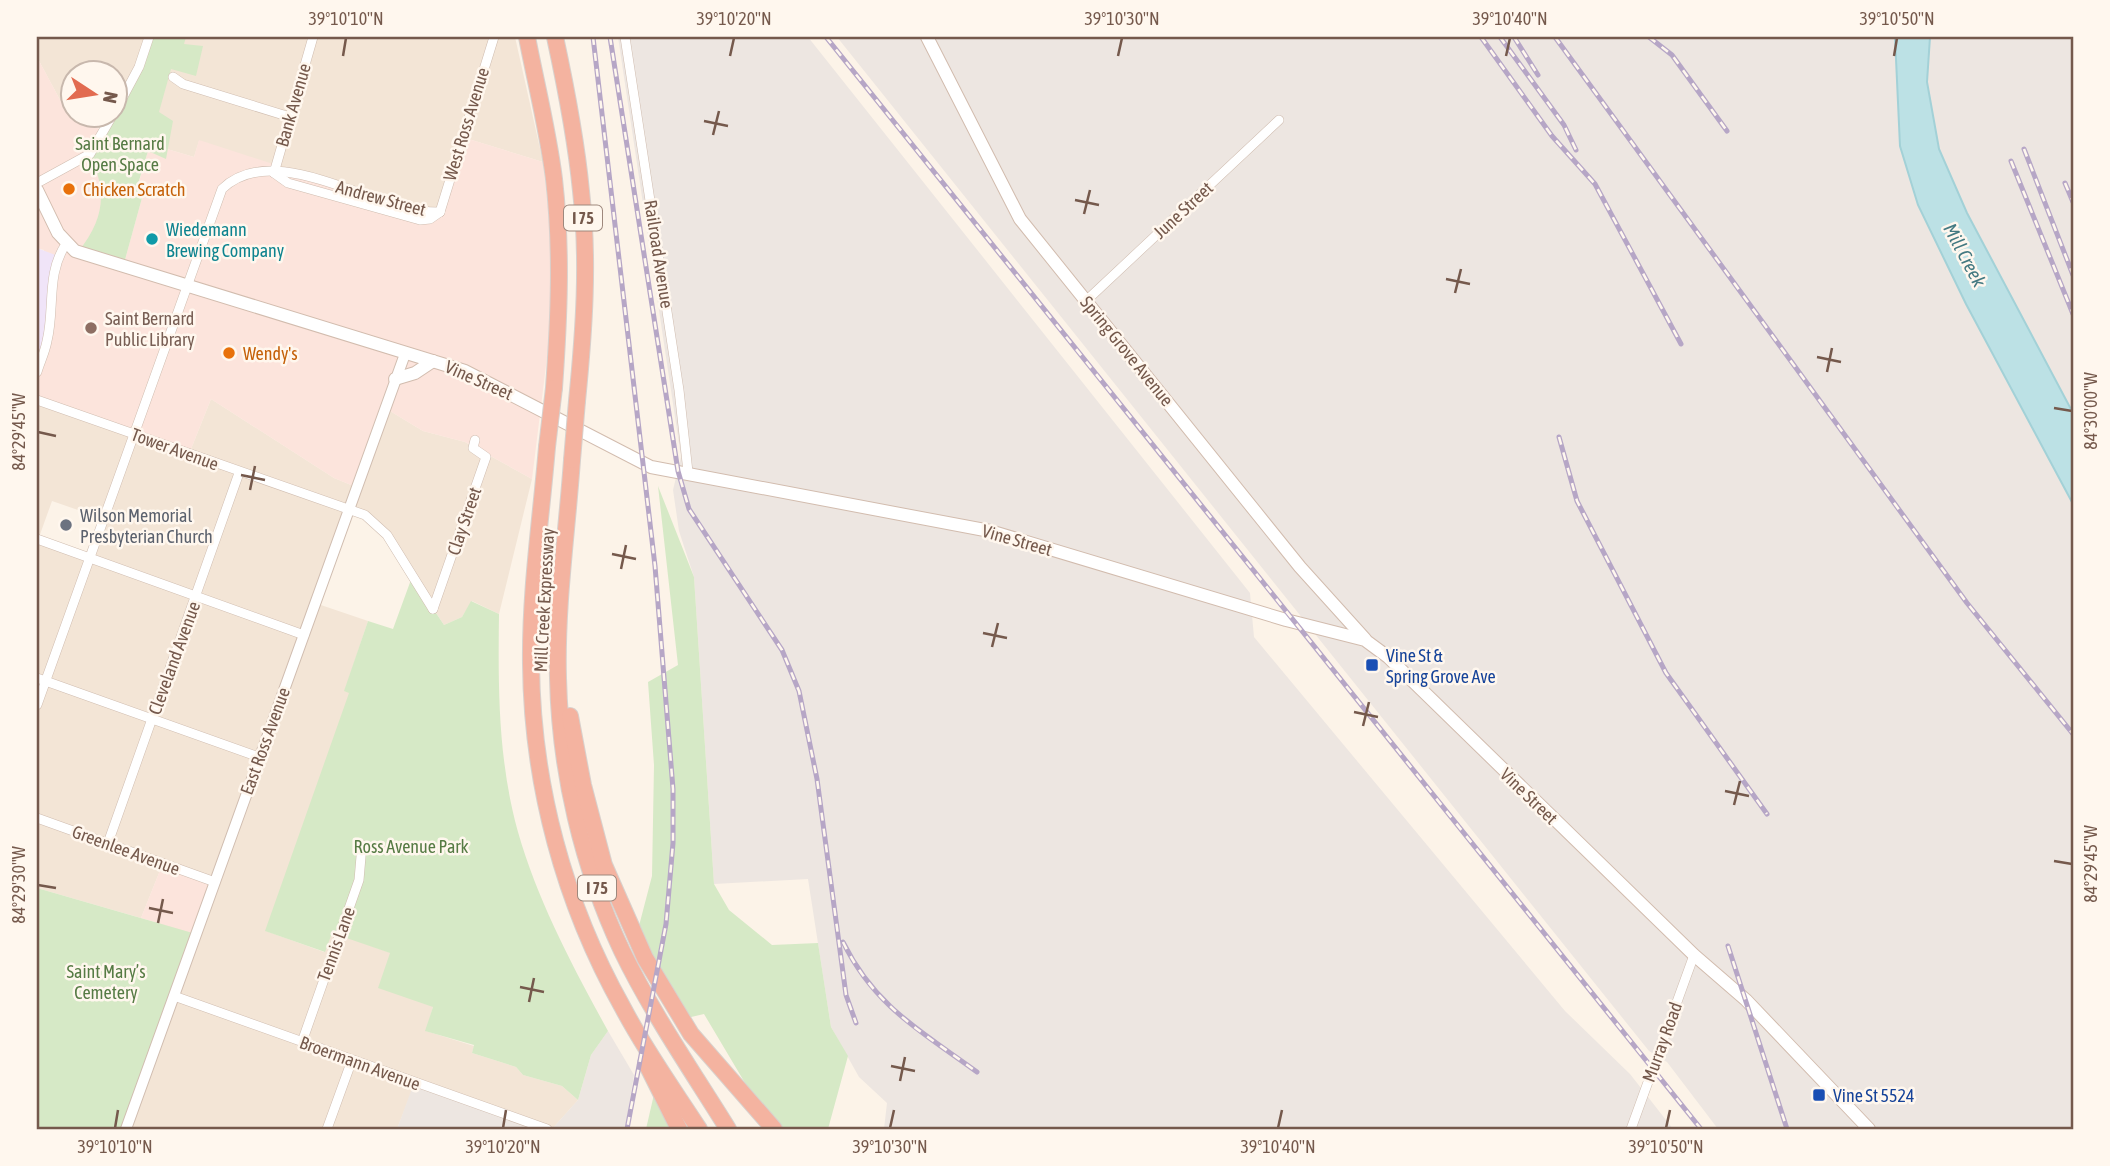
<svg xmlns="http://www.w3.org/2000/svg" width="2110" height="1166" font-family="'Asap Condensed',sans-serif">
	<rect width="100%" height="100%" fill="#fcf3e8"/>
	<!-- residential -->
	<g fill="#f3e5d6" fill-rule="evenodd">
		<polygon points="37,37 149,37 116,109 116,74 74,74 73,115 66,111 37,57"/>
		<polygon points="178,37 515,37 543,162 462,137 440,212 291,172 199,141 194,157 150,144"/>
		<path d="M211,399L334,478L356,487L385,408L423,431L465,442L532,479L499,614L472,601L462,617L444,625L377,523L348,511L315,603L368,621L345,690L350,693L266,931L324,952L332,932L391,953L433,1007L426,1031L474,1046L472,1053L516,1067L523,1075L562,1086L578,1100L552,1129L415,1083L397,1129H126L163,863L141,918L37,888V400L189,454ZM52,501L104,519L90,558L38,540Z"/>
	</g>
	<!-- commercial -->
	<g fill="#fce4dc">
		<polygon points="37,57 66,111 103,131 108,193 93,234 123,267 145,187 138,185 150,144 194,157 199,140 276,165 274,173 291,172 440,212 462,137 543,162 552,244 552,317 532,479 465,442 423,431 385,408 356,487 334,478 211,399 189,454 37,400 44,250 37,248"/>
		<polygon points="163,863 215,882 196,934 141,918"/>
	</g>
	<!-- industrial -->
	<g fill="#ede6e1">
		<polygon points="618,37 808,37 1250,593 1254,637 1565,1011 1630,1074 1673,1129 884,1129 887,1103 859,1077 831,1027 808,879 714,884 694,577 679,531 673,490 681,457"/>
		<polygon points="837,37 2073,37 2073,1129 1718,1129 1667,1062 1649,1051"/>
		<polygon points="608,1031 634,1075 625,1129 552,1129 578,1100 591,1055"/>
		<polygon points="414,1083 547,1129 397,1129"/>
	</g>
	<!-- education -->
	<polygon fill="#f0e4f8" points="37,248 58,256 48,341 37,372"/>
	<!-- green -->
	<g fill="#d6e9c6">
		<path d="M149,37H186L184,44L203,46L196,76L171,69L159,112L173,121L166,159L148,151L138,184L145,187L123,267L78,252C105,218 107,192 90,154L116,110Z"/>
		<polygon points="658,486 694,577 714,884 729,910 772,945 818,943 831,1027 848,1056 828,1129 780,1129 751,1093 704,1014 674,1021 634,945 652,876 654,765 648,682 678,665"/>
		<path d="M412,577L444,625L462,617L471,601L499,614C498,686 498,761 518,832C538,902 573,967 608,1031L591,1055L578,1100L562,1086L523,1075L516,1067L472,1053L474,1045L425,1031L433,1007L378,988L390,953L332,933L325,952L265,931L349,693L344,691L368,621L393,629Z"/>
		<polygon points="37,888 196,934 126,1129 37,1129"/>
		<polygon points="655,1090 676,1129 646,1129"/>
	</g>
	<!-- water -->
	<polygon fill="#bce1e5" stroke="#a3d1d7" stroke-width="2" points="1895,37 1930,37 1927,82 1939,149 1967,213 2073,413 2073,504 1966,304 1918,205 1900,146"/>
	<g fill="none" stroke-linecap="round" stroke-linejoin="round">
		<defs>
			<g id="minor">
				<polyline points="625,37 679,390 688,472"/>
				<polyline points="173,77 183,84 290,117"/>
				<polyline points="116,110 139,67 149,37"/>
				<polyline points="274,173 288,183 420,220 430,219 440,212"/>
				<polyline points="274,173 313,37"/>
				<polyline points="37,183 90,154 112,116"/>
				<polyline points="440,212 494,37"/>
				<polyline points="1087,300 1279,120"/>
				<path d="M37,372C40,362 45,352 47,341C55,309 46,273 66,244"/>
				<polyline points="37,400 365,515 387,535 433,609"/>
				<polyline points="37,539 304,635"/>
				<polyline points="433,609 486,457 473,448 475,440"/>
				<polyline points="37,678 259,757"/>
				<path d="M37,705L222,189C276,137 376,214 440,212"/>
				<polyline points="37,818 215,882"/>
				<polyline points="108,843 239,473"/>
				<polyline points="174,996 547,1129"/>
				<polyline points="302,1042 359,880 362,845"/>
				<polyline points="327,1129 352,1060"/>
				<polyline points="1631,1129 1694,955"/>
			</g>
			<polyline id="tertiary" points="126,1129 405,354"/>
			<g id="secondary">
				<polyline points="927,37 1020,219 1300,567 1365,639"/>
				<polyline points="37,190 58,233 75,251 465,371 651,467 990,531 1286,620 1365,640 1388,657 1694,955 1746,1000 1869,1129"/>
				<polyline points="395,379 415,373 433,361"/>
			</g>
			<g id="motorway">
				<path d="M527,37C536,84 548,131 554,179C562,249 559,318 554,388"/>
				<path d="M555,37C566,88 576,139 581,191C589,261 584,331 577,401"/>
				<path d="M547,447C541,519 530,592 531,664C532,784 564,903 623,1008C645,1050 673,1089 699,1129"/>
				<path d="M572,460C567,532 556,605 558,678C560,771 582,866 622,951C652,1013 692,1071 728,1129"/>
				<polyline points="570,716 583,785 604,865 645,958 691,1034 774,1129"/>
				<polyline points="646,1063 679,1129"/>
			</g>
		</defs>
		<!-- minor casing -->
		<use href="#minor" stroke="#d0bdb0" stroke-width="10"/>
		<!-- tertiary casing -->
		<use href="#tertiary" stroke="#d0bdb0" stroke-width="12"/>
		<!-- secondary casing -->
		<use href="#secondary" stroke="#d2bcae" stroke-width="14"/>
		<!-- motorway casing -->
		<use href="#motorway" stroke="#d8d1cd" stroke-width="18"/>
		<!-- minor -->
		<use href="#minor" stroke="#fff" stroke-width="9"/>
		<!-- tertiary -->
		<use href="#tertiary" stroke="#fff" stroke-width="10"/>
		<!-- secondary -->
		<use href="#secondary" stroke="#fff" stroke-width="12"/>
		<!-- motorway -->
		<use href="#motorway" stroke="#f4b3a0" stroke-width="16"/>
		<defs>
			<g id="rail">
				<polyline points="593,37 655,566 673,789 673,843 666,924 627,1129"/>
				<polyline points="610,37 678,471 689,509 782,650 799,691 817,779 846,995 856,1023"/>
				<polyline points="826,37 1701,1129"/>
				<polyline points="1481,37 1552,136 1595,184 1681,344"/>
				<polyline points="1500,37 1564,125 1576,150"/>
				<polyline points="1514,37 1538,75"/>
				<polyline points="1555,37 1967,603 2073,734"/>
				<polyline points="1649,37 1672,55 1727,131"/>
				<polyline points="2024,149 2073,275"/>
				<polyline points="2011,161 2073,314"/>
				<polyline points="2065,183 2073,202"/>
				<polyline points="1559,437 1577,501 1666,673 1767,814"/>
				<path d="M843,942C875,1007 921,1031 977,1072"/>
				<polyline points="1728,946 1787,1129"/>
			</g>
		</defs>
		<!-- rail casing -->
		<use href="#rail" stroke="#b6a6c6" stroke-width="5"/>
		<!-- rail -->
		<use href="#rail" stroke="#fff7ee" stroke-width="2.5" stroke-dasharray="8" stroke-linecap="butt"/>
		<defs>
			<g id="motorway-bridge">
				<polyline points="547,447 554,388"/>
				<polyline points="572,460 577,401"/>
			</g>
		</defs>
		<!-- motorway-bridge casing -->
		<use href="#motorway-bridge" stroke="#d8d1cd" stroke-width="18" stroke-linecap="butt"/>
		<!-- motorway-bridge -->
		<use href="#motorway-bridge" stroke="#f4b3a0" stroke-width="16"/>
	</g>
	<!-- ticks -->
	<path fill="none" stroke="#75594c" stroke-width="2.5" d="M343,56L346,38M730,56L734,38M1118,56L1122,38M1506,56L1510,38M1894,56L1897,38M704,121L728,126M713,135L719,111M1075,200L1099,205M1084,214L1090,190M1446,279L1470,284M1455,293L1461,269M1817,357L1841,362M1827,372L1832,348M2054,408L2072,411M38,432L56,436M241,475L265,480M250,490L255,466M612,554L636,559M621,569L626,545M983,633L1007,638M992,647L998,623M1354,712L1378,717M1363,726L1369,702M1725,791L1749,796M1734,805L1740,781M2054,861L2072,864M38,885L56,888M149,908L173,913M158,923L163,899M520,987L544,992M529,1002L534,978M891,1066L915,1071M900,1081L905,1057M115,1128L118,1110M503,1128L506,1110M890,1128L894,1110M1278,1128L1282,1110M1666,1128L1670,1110"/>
	<!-- markers -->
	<g fill="#e8710a" stroke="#fff7ee" stroke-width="2.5">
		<circle cx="69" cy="189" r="7"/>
		<circle cx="229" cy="353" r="7"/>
	</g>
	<circle fill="#0f9aa8" stroke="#fff7ee" stroke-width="2.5" cx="152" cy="239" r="7"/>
	<circle fill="#8d6e63" stroke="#fff7ee" stroke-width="2.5" cx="91" cy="328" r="7"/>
	<circle fill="#6b7280" stroke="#fff7ee" stroke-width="2.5" cx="66" cy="525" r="7"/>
	<g fill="#1a4fb4" stroke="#fff7ee" stroke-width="2.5">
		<rect x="1365" y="658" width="14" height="14" rx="3.5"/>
		<rect x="1812" y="1088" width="14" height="14" rx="3.5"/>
	</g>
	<g text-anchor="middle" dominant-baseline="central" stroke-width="5" stroke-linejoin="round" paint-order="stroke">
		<!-- shield labels -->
		<g fill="#fff7ee" stroke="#9e887d" stroke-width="2">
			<rect x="564" y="205.5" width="38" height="25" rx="5"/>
			<rect x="578" y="875.5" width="38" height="25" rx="5"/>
		</g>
		<g font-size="16" font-weight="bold" fill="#75594c">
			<text x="583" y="218">I 75</text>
			<text x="597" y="888">I 75</text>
		</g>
		<!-- street labels -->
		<g font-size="18" fill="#75594c" stroke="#fff7ee">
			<text transform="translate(293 105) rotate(-74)">Bank Avenue</text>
			<text transform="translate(466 124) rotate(-73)">West Ross Avenue</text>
			<text transform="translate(381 198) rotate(15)">Andrew Street</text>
			<text transform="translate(1183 210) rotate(-43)">June Street</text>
			<text transform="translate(659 254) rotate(81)">Railroad Avenue</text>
			<text transform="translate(1127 351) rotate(51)">Spring Grove Avenue</text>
			<text transform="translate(479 380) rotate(24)">Vine Street</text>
			<text transform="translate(175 449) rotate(20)">Tower Avenue</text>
			<text transform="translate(464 521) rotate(-71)">Clay Street</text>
			<text transform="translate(1017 540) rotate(16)">Vine Street</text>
			<text transform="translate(544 600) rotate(-87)">Mill Creek Expressway</text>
			<text transform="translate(174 658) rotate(-70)">Cleveland Avenue</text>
			<text transform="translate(265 741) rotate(-70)">East Ross Avenue</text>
			<text transform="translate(1529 796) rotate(44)">Vine Street</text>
			<text transform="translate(126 850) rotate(20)">Greenlee Avenue</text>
			<text transform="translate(336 944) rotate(-70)">Tennis Lane</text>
			<text transform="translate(1662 1042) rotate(-70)">Murray Road</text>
			<text transform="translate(360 1063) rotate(20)">Broermann Avenue</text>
		</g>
		<!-- park labels -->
		<g font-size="18" fill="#567b44" stroke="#fff7ee">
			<text x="120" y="143">Saint Bernard<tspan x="120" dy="21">Open Space</tspan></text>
			<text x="411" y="846">Ross Avenue Park</text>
			<text x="106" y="971">Saint Mary’s<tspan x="106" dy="21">Cemetery</tspan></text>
		</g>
		<!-- food labels -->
		<g font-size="18" fill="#c56008" stroke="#fff7ee" text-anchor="start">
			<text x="83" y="189">Chicken Scratch</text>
			<text x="243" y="353">Wendy's</text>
		</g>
		<!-- culture labels -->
		<g font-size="18" fill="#0d838f" stroke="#fff7ee" text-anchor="start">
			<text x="166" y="229">Wiedemann<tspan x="166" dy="21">Brewing Company</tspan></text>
		</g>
		<!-- education labels -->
		<g font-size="18" fill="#785e54" stroke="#fff7ee" text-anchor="start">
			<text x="105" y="318">Saint Bernard<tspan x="105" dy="21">Public Library</tspan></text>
		</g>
		<!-- worship labels -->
		<g font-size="18" fill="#5b616d" stroke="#fff7ee" text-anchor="start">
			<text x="80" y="515">Wilson Memorial<tspan x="80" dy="21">Presbyterian Church</tspan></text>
		</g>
		<!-- transit labels -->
		<g font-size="18" fill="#164399" stroke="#fff7ee" text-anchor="start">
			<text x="1386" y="655">Vine St &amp;<tspan x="1386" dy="21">Spring Grove Ave</tspan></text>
			<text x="1833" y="1095">Vine St 5524</text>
		</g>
		<!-- water labels -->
		<g font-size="19" font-style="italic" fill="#437981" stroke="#fff7ee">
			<text transform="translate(1965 255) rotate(62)">Mill Creek</text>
		</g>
	</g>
	<!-- border -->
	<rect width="2110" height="1166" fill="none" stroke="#fff7ee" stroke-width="77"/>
	<!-- north arrow -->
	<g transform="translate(94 94) rotate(102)"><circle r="33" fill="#fff7ee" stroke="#c8b8ad" stroke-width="2"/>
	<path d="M0-5L12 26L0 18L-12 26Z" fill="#e26b50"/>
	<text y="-10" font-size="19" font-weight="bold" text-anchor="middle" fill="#75594c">N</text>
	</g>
	<rect x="38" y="38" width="2034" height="1090" fill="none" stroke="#75594c" stroke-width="2.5"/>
	<g font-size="18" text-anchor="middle" fill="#75594c">
		<text x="346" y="25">39°10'10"N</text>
		<text x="734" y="25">39°10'20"N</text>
		<text x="1122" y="25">39°10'30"N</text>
		<text x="1510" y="25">39°10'40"N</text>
		<text x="1897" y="25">39°10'50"N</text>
		<text transform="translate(2091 411) rotate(-90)" y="6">84°30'00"W</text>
		<text transform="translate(19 432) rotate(-90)" y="6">84°29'45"W</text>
		<text transform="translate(2091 864) rotate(-90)" y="6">84°29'45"W</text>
		<text transform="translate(19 885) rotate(-90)" y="6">84°29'30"W</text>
		<text x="115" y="1153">39°10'10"N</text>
		<text x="503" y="1153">39°10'20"N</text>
		<text x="890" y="1153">39°10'30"N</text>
		<text x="1278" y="1153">39°10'40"N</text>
		<text x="1666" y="1153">39°10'50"N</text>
	</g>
</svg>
